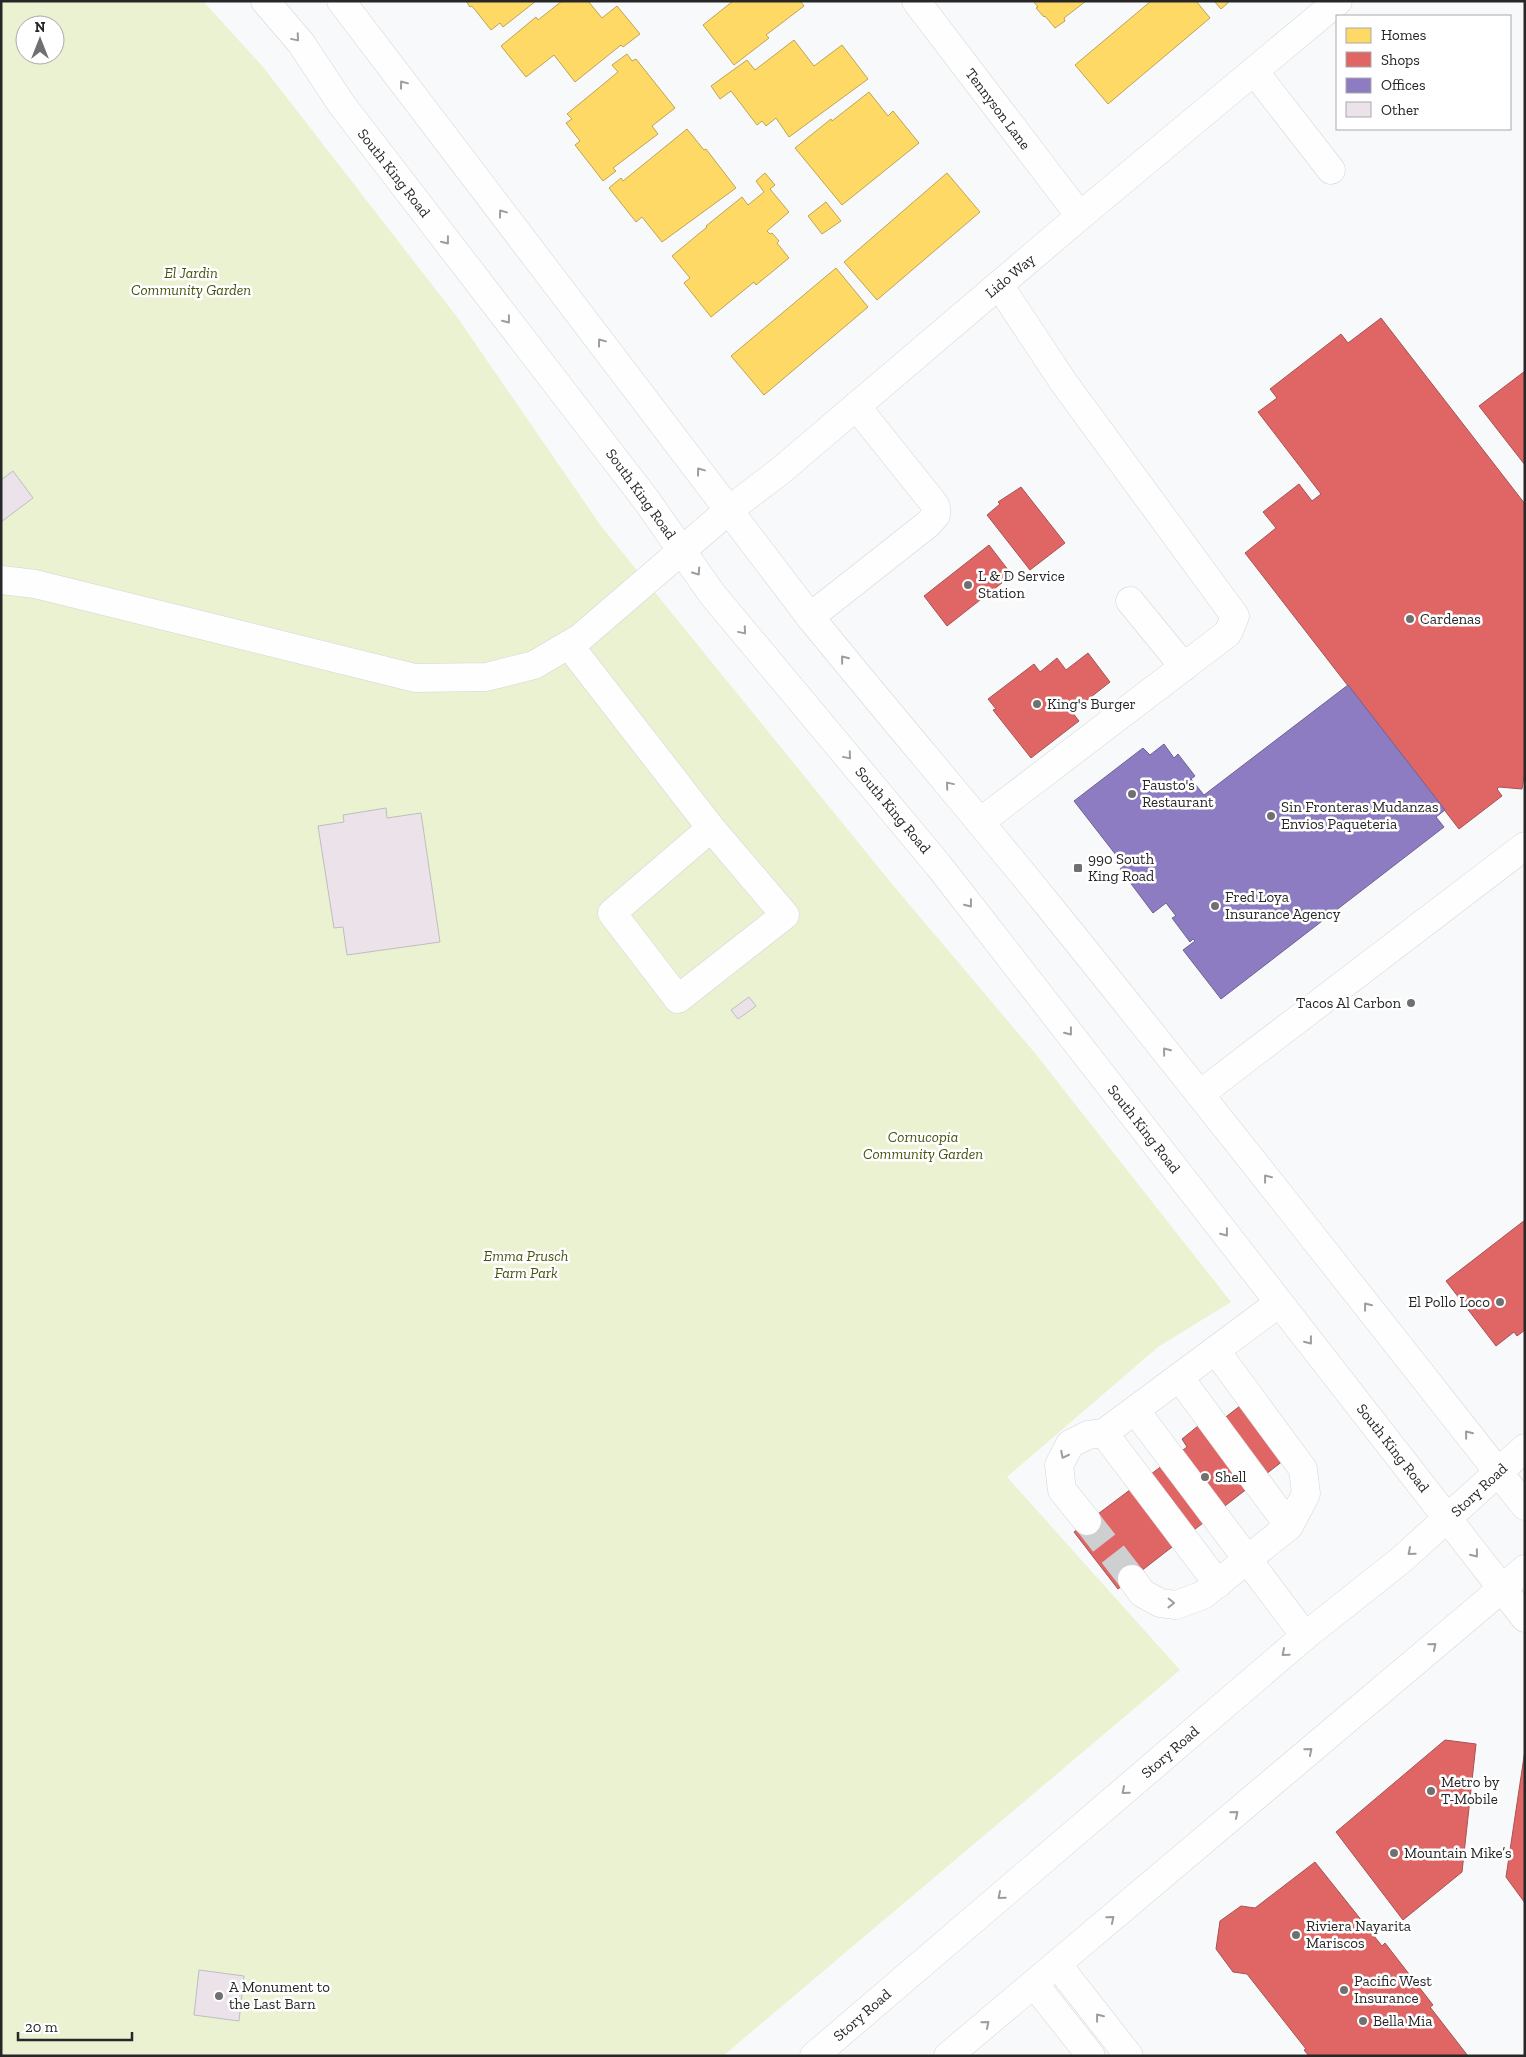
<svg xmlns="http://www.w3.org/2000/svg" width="1526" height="2057" font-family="'Zilla Slab',serif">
	<rect width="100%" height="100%" fill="#f8f9fa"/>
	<!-- green -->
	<path fill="#eaf2d2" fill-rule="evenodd" d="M1,1H203L263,67L457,317L601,526L892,884L1034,1052L1231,1302L1158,1347L1007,1477L1180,1670L723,2056H1ZM25,25H55V55H25Z"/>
	<!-- homes -->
	<g fill="#ffd966" stroke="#bea453">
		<polygon points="466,1 536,1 503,27 500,23 491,30 472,6 470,7"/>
		<polygon points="562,1 588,1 602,18 617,6 640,34 623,47 621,45 575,82 554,55 526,77 501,46 536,17 538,20"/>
		<polygon points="733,1 800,1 804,6 766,35 769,38 734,65 703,25"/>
		<polygon points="1033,1 1086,1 1064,18 1065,21 1055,28 1045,16 1044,17 1036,8 1038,7"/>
		<polygon points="1151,1 1196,1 1210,18 1108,104 1075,65"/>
		<polygon points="1214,1 1230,1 1221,9"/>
		<polygon points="794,40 814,66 842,45 868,79 789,137 776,118 766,126 762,121 757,125 731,91 720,99 711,86 747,60 755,70"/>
		<polygon points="627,54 632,61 636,59 675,108 652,126 658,134 613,168 616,171 603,181 575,145 580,141 566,123 572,119 567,114 618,72 612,65"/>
		<polygon points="869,92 888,116 893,111 919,143 842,205 795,148 831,119 832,121"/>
		<polygon points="687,129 704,150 706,149 736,188 662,242 642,217 636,222 609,188 621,178 623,181"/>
		<polygon points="765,173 775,185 770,189 789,212 767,231 770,234 772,233 779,241 777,243 789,258 756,285 754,282 711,317 684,283 690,278 672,256 707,227 706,226 742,197 748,205 764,192 756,181"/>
		<polygon points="947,173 980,212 877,300 844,262"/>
		<polygon points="826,202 841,221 822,234 808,216"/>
		<polygon points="836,268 868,307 764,395 731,356"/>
	</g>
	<!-- shops -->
	<g fill="#e06666" stroke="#a85353">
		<polygon points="1381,318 1525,504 1525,770 1522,789 1499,787 1497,789 1502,796 1459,829 1245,553 1276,528 1263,512 1299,484 1312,501 1321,494 1258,412 1277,398 1270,389 1341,334 1348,343"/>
		<polygon points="1525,371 1525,465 1479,406"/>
		<polygon points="1021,487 1065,543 1030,570 987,515 1000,504 998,502"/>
		<polygon points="989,545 1012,575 947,626 924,596"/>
		<polygon points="1088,653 1110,682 1072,712 1079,721 1031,758 993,710 996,709 988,699 1034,664 1040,672 1057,658 1066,670"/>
		<polygon points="1525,1220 1525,1330 1517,1336 1514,1332 1496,1346 1446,1281"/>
		<polygon points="1254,1395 1297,1450 1118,1589 1074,1532 1187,1447 1182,1439 1198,1426 1204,1434"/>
		<polygon points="1445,1740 1476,1744 1462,1872 1403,1920 1336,1832"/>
		<polygon points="1525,1750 1525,1903 1506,1877"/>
		<polygon points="1315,1862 1382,1946 1385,1943 1433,2005 1430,2007 1468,2056 1309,2056 1304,2050 1306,2049 1247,1974 1233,1972 1216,1949 1220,1921 1241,1906 1255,1908"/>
	</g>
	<!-- offices -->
	<polygon fill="#8e7cc3" stroke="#6f6294" points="1348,685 1445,810 1436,817 1444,827 1221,999 1183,950 1195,941 1193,939 1190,942 1172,918 1176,916 1166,903 1153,913 1120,869 1132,860 1130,857 1123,864 1074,801 1143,748 1150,755 1164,744 1174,758 1178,754 1195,776 1191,779 1204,795"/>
	<!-- building -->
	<g fill="#ece2ea" stroke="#bebebf">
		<polygon points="13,471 33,498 1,522 1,480"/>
		<polygon points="386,808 387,818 421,813 440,942 347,955 343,927 334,928 318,826 344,822 343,815"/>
		<polygon points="749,997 756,1006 738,1019 731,1010"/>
		<polygon points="199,1970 244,1976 239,2021 194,2015"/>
	</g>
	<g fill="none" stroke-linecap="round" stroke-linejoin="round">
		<!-- minor-tunnel -->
		<polyline stroke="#cecfd0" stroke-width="28" stroke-dasharray="28 14" stroke-linecap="butt" points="1087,1521 1132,1579"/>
		<defs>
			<g id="minor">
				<polyline points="916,1 1080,216"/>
				<polyline points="1254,71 1331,170"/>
				<polyline points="1,580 35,584 415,678 486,677 534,665 580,638 729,510 779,472 1080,216 1338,1"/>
				<polyline points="1130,601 1184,667"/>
				<polyline points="810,617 928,524 936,515 936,507 932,501 856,406"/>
				<polyline points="569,645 711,828 785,915 678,999 612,913 711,828"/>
				<polyline points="980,822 1228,633 1235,616 1064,383 999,285"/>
				<polyline points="1200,1094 1525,846"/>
				<polyline points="1179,1377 1289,1526"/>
				<polyline points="1135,1410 1305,1636"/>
				<polyline points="1087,1521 1062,1490 1059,1465 1070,1444 1088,1435 1104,1433"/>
				<polyline points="1132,1579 1142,1593 1160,1603 1176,1605 1203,1595 1289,1526 1306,1494 1303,1469 1216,1351"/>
				<polyline points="1218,1584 1104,1433 1279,1303"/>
				<polyline points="1057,1964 1129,2056"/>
				<polyline points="1034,1984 1091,2056"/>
			</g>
			<g id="major">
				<polyline points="265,1 301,43 342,105 647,501 712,594 939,866 1525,1618"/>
				<path d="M341,1L810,617C887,712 967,805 1044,900C1206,1100 1365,1303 1525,1506"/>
				<polyline points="814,2056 1305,1636 1401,1560 1525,1448"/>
				<polyline points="948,2056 1525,1569"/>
			</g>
		</defs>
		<!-- minor casing -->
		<use href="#minor" stroke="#d5d5d6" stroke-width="29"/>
		<!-- major casing -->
		<use href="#major" stroke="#d5d5d6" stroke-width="29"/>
		<!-- minor -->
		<use href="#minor" stroke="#fefefe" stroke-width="28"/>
		<!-- major -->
		<use href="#major" stroke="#fefefe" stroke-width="28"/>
	</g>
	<!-- one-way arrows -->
	<defs><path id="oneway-chevron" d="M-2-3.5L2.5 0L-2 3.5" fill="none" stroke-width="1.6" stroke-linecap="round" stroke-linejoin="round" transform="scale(1.25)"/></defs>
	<g stroke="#9d9d9e">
		<use href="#oneway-chevron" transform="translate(296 38) rotate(50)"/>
		<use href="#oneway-chevron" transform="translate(403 84) rotate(-127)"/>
		<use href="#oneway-chevron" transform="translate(502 213) rotate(-127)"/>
		<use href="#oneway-chevron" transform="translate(446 241) rotate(52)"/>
		<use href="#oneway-chevron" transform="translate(507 320) rotate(52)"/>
		<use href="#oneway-chevron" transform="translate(601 342) rotate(-127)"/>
		<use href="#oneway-chevron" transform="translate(700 471) rotate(-127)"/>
		<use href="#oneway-chevron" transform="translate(697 572) rotate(55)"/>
		<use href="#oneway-chevron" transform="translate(743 631) rotate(50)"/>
		<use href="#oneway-chevron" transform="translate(844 659) rotate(-129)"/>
		<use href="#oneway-chevron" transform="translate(848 756) rotate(50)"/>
		<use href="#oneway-chevron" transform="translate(949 785) rotate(-130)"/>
		<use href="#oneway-chevron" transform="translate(969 904) rotate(52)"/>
		<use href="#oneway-chevron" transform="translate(1069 1032) rotate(52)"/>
		<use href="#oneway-chevron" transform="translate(1166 1051) rotate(-129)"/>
		<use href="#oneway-chevron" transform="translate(1267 1178) rotate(-128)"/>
		<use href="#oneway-chevron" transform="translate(1225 1233) rotate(52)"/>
		<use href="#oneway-chevron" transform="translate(1367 1306) rotate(-128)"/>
		<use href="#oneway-chevron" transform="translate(1309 1341) rotate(52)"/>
		<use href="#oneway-chevron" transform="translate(1468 1434) rotate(-129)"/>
		<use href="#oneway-chevron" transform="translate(1064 1455) rotate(117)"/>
		<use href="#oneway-chevron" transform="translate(1411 1552) rotate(139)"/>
		<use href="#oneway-chevron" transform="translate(1475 1554) rotate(52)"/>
		<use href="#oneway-chevron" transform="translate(1171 1603) rotate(1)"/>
		<use href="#oneway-chevron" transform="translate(1433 1646) rotate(-40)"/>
		<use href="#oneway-chevron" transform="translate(1285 1653) rotate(139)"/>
		<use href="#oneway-chevron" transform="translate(1309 1751) rotate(-40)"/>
		<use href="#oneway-chevron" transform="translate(1125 1791) rotate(139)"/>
		<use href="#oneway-chevron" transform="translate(1235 1814) rotate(-40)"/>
		<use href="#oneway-chevron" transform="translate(1001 1896) rotate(139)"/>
		<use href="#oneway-chevron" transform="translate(1111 1919) rotate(-40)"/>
		<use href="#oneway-chevron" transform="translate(1099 2017) rotate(-128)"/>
		<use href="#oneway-chevron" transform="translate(986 2024) rotate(-40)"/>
	</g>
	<!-- markers -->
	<g fill="#707072" stroke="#fff" stroke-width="2">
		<circle cx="968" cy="585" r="5"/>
		<circle cx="1410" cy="619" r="5"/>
		<circle cx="1037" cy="704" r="5"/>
		<circle cx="1132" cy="794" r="5"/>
		<circle cx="1271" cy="816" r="5"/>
		<rect x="1073" y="863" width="10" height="10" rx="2.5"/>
		<circle cx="1215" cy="906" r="5"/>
		<circle cx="1411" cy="1003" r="5"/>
		<circle cx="1500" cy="1302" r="5"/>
		<circle cx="1205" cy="1477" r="5"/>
		<circle cx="1431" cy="1791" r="5"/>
		<circle cx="1394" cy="1853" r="5"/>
		<circle cx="1296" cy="1935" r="5"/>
		<circle cx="1344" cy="1990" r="5"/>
		<circle cx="219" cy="1996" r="5"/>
		<circle cx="1363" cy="2021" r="5"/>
	</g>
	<g text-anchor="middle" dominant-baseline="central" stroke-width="5" stroke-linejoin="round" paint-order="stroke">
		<!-- street labels -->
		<g font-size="15" fill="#272728" stroke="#fff">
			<text transform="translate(998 109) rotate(53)">Tennyson Lane</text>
			<text transform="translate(394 173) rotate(52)">South King Road</text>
			<text transform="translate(1010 276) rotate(-40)">Lido Way</text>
			<text transform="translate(641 494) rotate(54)">South King Road</text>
			<text transform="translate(893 810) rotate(50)">South King Road</text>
			<text transform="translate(1144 1129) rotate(52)">South King Road</text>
			<text transform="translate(1393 1448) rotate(52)">South King Road</text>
			<text transform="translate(1479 1490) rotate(-43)">Story Road</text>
			<text transform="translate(1170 1752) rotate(-41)">Story Road</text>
			<text transform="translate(862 2015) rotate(-41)">Story Road</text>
		</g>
		<!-- park labels -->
		<g font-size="15" font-style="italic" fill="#47520f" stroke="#fff">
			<text x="191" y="273">El Jardin<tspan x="191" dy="17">Community Garden</tspan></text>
			<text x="923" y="1137">Cornucopia<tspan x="923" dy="17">Community Garden</tspan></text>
			<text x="526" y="1256">Emma Prusch<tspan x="526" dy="17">Farm Park</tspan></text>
		</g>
		<!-- poi labels -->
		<g font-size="15" fill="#272728" stroke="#fff" text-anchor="start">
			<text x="978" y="576">L &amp; D Service<tspan x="978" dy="17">Station</tspan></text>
			<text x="1420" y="619">Cardenas</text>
			<text x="1047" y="704">King's Burger</text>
			<text x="1142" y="785">Fausto's<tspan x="1142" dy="17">Restaurant</tspan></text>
			<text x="1281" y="807">Sin Fronteras Mudanzas<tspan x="1281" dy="17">Envios Paqueteria</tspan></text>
			<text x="1088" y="859">990 South<tspan x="1088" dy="17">King Road</tspan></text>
			<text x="1225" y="897">Fred Loya<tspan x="1225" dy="17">Insurance Agency</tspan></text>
			<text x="1401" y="1003" text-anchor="end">Tacos Al Carbon</text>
			<text x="1490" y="1302" text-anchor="end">El Pollo Loco</text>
			<text x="1215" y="1477">Shell</text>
			<text x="1441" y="1782">Metro by<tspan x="1441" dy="17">T-Mobile</tspan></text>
			<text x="1404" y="1853">Mountain Mike’s</text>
			<text x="1306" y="1926">Riviera Nayarita<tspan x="1306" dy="17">Mariscos</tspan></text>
			<text x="1354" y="1981">Pacific West<tspan x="1354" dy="17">Insurance</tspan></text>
			<text x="229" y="1987">A Monument to<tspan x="229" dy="17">the Last Barn</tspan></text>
			<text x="1373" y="2021">Bella Mia</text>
		</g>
	</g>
	<!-- border -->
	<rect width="1526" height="2057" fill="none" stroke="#272728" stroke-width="5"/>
	<!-- legend -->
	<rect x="1336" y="15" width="175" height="115" fill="#ffffff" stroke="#a9a9a9"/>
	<rect x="1346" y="28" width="25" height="15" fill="#ffd966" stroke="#a9a9a9"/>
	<text x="1381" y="40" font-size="15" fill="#272728">Homes</text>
	<rect x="1346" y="52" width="25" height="15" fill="#e06666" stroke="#a9a9a9"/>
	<text x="1381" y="65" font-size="15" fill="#272728">Shops</text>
	<rect x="1346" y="78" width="25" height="15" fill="#8e7cc3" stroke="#a9a9a9"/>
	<text x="1381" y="90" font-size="15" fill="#272728">Offices</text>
	<rect x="1346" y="102" width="25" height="15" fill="#ece2ea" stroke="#a9a9a9"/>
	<text x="1381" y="115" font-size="15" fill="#272728">Other</text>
	<!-- north arrow -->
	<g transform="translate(40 40)"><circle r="24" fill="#ffffff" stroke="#a9a9a9"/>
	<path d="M0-4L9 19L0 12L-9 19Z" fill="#707072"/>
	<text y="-8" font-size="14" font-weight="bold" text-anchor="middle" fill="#272728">N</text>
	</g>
	<!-- scale -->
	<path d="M18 2032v8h114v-8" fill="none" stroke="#272728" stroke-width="2.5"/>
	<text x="25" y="2032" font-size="15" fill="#272728" stroke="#ffffff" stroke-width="4" paint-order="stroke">20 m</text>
</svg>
